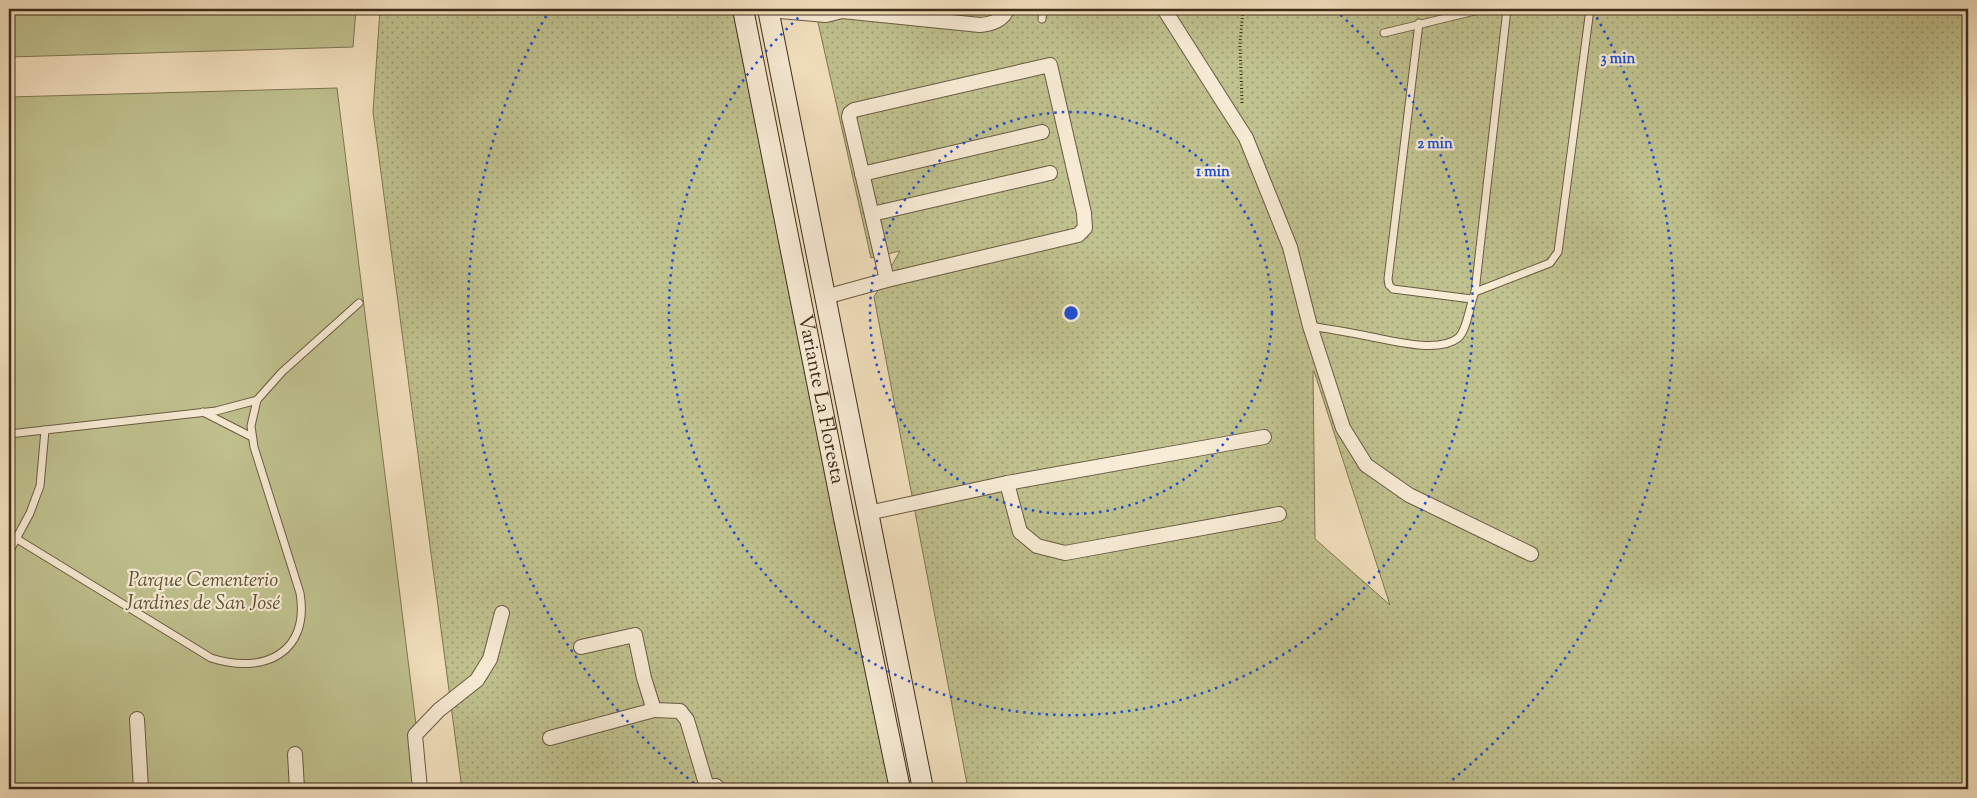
<svg xmlns="http://www.w3.org/2000/svg" width="1977" height="798" font-family="'Sorts Mill Goudy',serif">
	<defs>
		<pattern id="grass-dots" width="8" height="8" patternUnits="userSpaceOnUse" patternTransform="scale(1.25)"><rect width="8" height="8" fill="#c0c28f"/><path d="M2 2h.1M6 6h.1" fill="none" stroke="#9d9e74" stroke-width="1.8" stroke-linecap="round"/></pattern>
	</defs>
	<rect width="100%" height="100%" fill="#f4e2c0"/>
	<filter id="stains"><feTurbulence type="fractalNoise" baseFrequency=".004" numOctaves="4"/><feColorMatrix values="0 0 0 0 .2 0 0 0 0 .09 0 0 0 0 .02 0 0 0 .5 -.17"/></filter>
	<radialGradient id="worn" r=".72"><stop offset=".6" stop-color="#630" stop-opacity="0"/><stop offset="1" stop-color="#630" stop-opacity=".3"/></radialGradient>
	<!-- grass -->
	<g fill="url(#grass-dots)" stroke="#7f7754" fill-rule="evenodd">
		<polygon points="380,9 735,9 893,789 462,789 373,112"/>
		<path d="M815,9H1968V789H968L874,297L900,251L871,258ZM1313,371H1314L1390,605L1315,539Z"/>
	</g>
	<!-- park -->
	<g fill="#c0c28f" stroke="#7f7754">
		<polygon points="9,9 356,9 353,47 9,57"/>
		<polygon points="337,88 424,789 9,789 9,97"/>
	</g>
	<g fill="none" stroke-linecap="round" stroke-linejoin="round">
		<defs>
			<g id="lane">
				<polyline points="1042,19 1043,9"/>
				<polyline points="1419,23 1388,279 1389,285 1393,289 1472,299"/>
				<polyline points="1384,33 1483,9"/>
				<polyline points="1475,292 1507,9"/>
				<path d="M1310,326C1329,329 1348,332 1367,336C1389,340 1438,354 1458,338C1467,331 1470,303 1475,292L1550,263L1558,252L1590,9"/>
				<polyline points="203,412 252,437"/>
				<polyline points="9,434 216,411 257,400"/>
				<path d="M17,539L211,658C264,675 310,653 300,593L254,447L251,426L257,400L282,372L359,303"/>
				<polyline points="9,552 30,513 40,486 45,430"/>
			</g>
			<g id="street">
				<polyline points="1164,9 1246,138 1290,247 1310,326 1343,428 1366,465 1409,495 1531,554"/>
				<path d="M768,10L826,15L842,11L980,25C991,24 1004,20 1007,9"/>
				<polyline points="862,174 1042,132"/>
				<polyline points="872,214 1050,173"/>
				<polyline points="825,297 887,280 1078,235 1085,228 1084,213 1050,65 854,110 850,113 849,117 887,280"/>
				<polyline points="1007,483 1020,532 1037,546 1065,553 1279,514"/>
				<polyline points="868,513 1007,483 1264,437"/>
				<polyline points="581,647 635,635 644,678 654,710 680,711 687,720 707,787 716,786 719,789"/>
				<polyline points="137,719 141,789"/>
				<polyline points="550,738 654,710"/>
				<polyline points="295,754 297,789"/>
				<polyline points="420,789 415,735 439,710 477,680 490,659 502,613"/>
			</g>
			<g id="secondary">
				<path id="s1" d="M743,9L844,518L900,789"/>
				<polyline points="768,9 923,789"/>
			</g>
		</defs>
		<!-- lane casing -->
		<use href="#lane" stroke="#6c5a44" stroke-width="9"/>
		<!-- street casing -->
		<use href="#street" stroke="#6c5a44" stroke-width="16"/>
		<!-- secondary casing -->
		<use href="#secondary" stroke="#3e2c1a" stroke-width="22"/>
		<!-- path -->
		<polyline stroke="#3e2c1a" stroke-width="3" stroke-dasharray="1 2.5" stroke-linecap="butt" points="1242,103 1240,44 1243,9"/>
		<!-- lane -->
		<use href="#lane" stroke="#f8ecd6" stroke-width="7"/>
		<!-- street -->
		<use href="#street" stroke="#f8ecd6" stroke-width="14"/>
		<!-- secondary -->
		<use href="#secondary" stroke="#f8ecd6" stroke-width="20"/>
	</g>
	<!-- distance rings -->
	<g fill="none" stroke="#1d4ed8" stroke-width="2.5" stroke-dasharray="2.5 5">
		<circle cx="1071" cy="313" r="201"/>
		<path d="M1335 10A402 402 0 1 1 807 10"/>
		<path d="M700 788A603 603 0 0 1 549 11M1593 11A603 603 0 0 1 1442 788"/>
	</g>
	<g text-anchor="middle" dominant-baseline="central" stroke-width="4.5" stroke-linejoin="round" paint-order="stroke">
		<!-- street labels -->
		<g font-size="20" fill="#3e2c1a" stroke="#f8ecd6">
			<text stroke="none"><textPath href="#s1" startOffset="398">Variante La Floresta</textPath></text>
		</g>
		<!-- park labels -->
		<g font-size="20" font-style="italic" fill="#5e5237" stroke="#f8ecd6">
			<text x="203" y="581">Parque Cementerio<tspan x="203" dy="23">Jardines de San José</tspan></text>
		</g>
	</g>
	<circle cx="1071" cy="313" r="8" fill="#1d4ed8" stroke="#f8ecd6" stroke-width="2.5"/>
	<g font-size="15" text-anchor="middle" font-weight="bold" fill="#1d4ed8" stroke="#f8ecd6" stroke-width="4.5" stroke-linejoin="round" paint-order="stroke">
		<text x="1618" y="63">3 min</text>
		<text x="1435" y="148">2 min</text>
		<text x="1213" y="176">1 min</text>
	</g>
	<!-- margin -->
	<rect width="1977" height="798" fill="none" stroke="#f4e2c0" stroke-width="30"/>
	<rect x="10" y="10" width="1957" height="778" fill="none" stroke="#3e2c1a" stroke-width="2.5"/>
	<rect x="15" y="15" width="1947" height="768" fill="none" stroke="#3e2c1a"/>
	<rect width="100%" height="100%" filter="url(#stains)"/>
	<rect width="100%" height="100%" fill="url(#worn)"/>
</svg>
